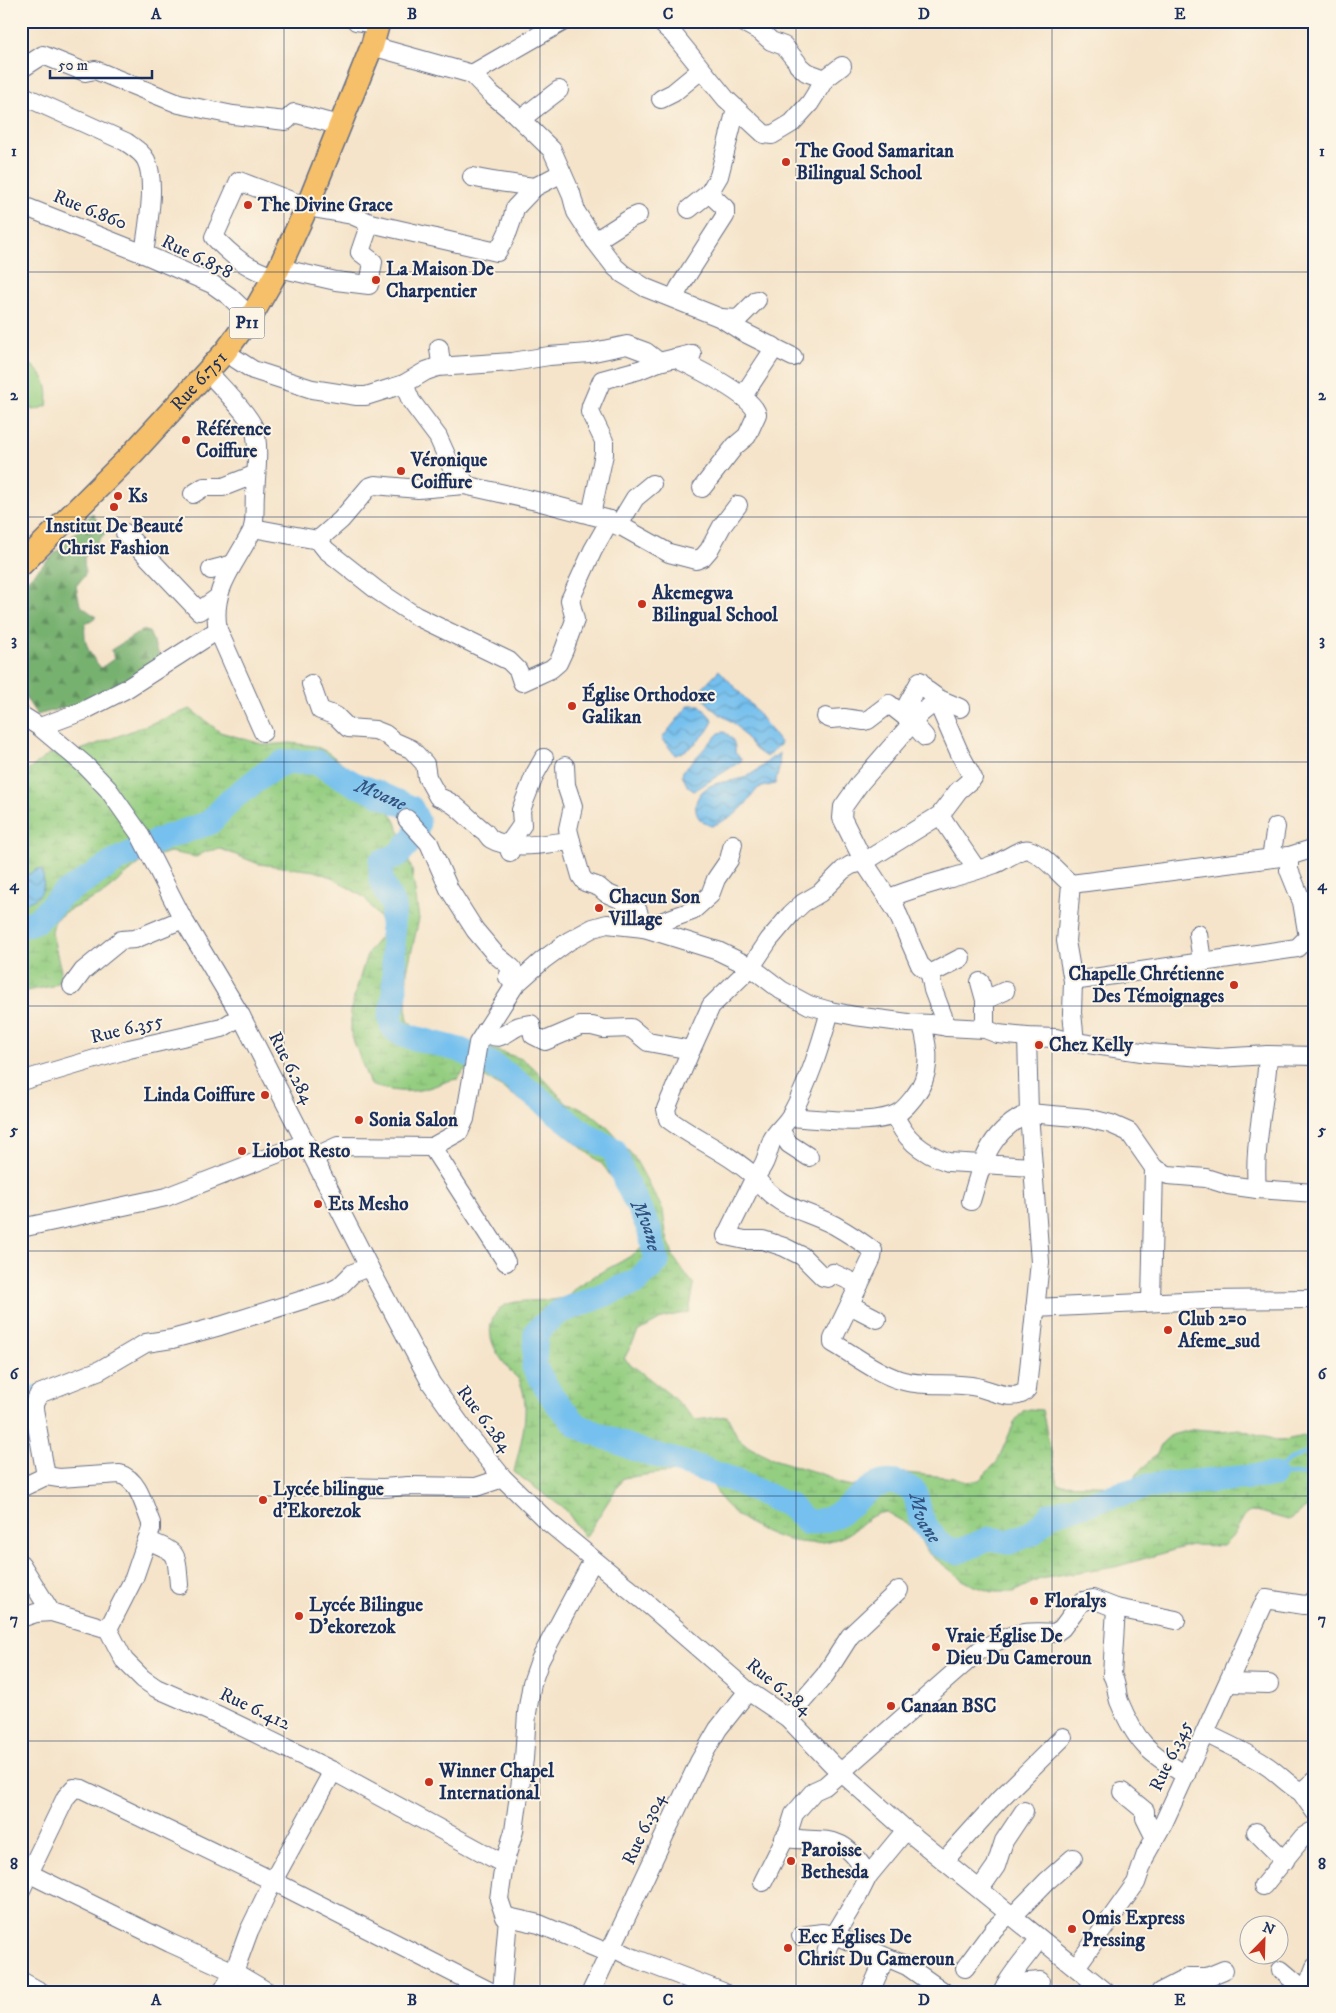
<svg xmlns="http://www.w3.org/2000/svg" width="1336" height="2013" font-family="'IM FELL DW Pica',serif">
	<defs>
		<pattern id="forest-firs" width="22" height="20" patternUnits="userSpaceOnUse" patternTransform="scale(1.25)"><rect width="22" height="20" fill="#77b16f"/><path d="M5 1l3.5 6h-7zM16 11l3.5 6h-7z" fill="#61905e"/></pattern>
		<pattern id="wetland-marsh" width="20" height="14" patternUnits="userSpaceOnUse" patternTransform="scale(1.25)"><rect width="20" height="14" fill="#94ce81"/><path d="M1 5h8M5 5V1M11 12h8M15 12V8" fill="none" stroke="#7fb172"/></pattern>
		<pattern id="water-waves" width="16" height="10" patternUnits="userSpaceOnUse" patternTransform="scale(1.25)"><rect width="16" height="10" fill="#75c0ee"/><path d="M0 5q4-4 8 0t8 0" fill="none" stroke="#5f9cc4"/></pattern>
	</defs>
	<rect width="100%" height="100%" fill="#fcf5e5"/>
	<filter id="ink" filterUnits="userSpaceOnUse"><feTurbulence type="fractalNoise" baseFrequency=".02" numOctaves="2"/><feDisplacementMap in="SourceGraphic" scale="10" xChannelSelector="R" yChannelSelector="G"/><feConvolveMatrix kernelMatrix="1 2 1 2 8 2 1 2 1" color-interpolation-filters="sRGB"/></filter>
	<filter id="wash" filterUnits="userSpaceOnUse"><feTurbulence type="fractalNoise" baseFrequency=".0096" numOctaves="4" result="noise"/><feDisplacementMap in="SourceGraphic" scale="20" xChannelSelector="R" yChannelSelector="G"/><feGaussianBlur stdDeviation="1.12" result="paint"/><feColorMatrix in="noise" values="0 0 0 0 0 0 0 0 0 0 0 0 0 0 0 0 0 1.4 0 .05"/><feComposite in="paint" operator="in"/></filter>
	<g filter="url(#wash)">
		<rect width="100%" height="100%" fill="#f5e4ca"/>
		<!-- green -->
		<path fill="#94ce81" stroke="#587e70" d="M21,356C40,372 51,379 47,406L34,410L21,406Z"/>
		<!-- forest -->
		<path fill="url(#forest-firs)" stroke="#497066" d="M92,513L105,533L84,558L85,575L76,586L80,605L96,617L85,624C83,643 89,654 101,668L115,658L111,650L143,630L149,632L161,659L128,684L81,703L37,715L24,695L21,681V586L70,539Z"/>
		<!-- wetland -->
		<path fill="url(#wetland-marsh)" stroke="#587e70" d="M190,709L220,732L265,745L290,743L315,746L327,752L357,774L383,800L396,822L412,870L419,919L407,971L406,1008L408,1020L416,1029L425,1036L486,1047L522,1059L532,1066L567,1104L579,1107L590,1113L609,1129L634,1157L663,1210L666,1234L674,1258L694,1285L689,1312L665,1317L638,1332L624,1359L669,1394L696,1420L727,1416L738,1438L749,1447L770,1458L828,1476L838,1483L852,1486L896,1472L955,1478L967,1482L979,1480L997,1462L1015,1421L1023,1411L1030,1409L1042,1410L1058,1484L1126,1486L1157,1453L1162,1443L1171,1435L1195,1429L1221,1431L1239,1429L1279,1441L1315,1434V1502L1288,1520L1264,1513L1250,1512L1245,1515L1232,1537L1223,1546L1191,1545L1115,1567L1040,1579L1013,1592H993L974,1586L963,1580L927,1552L918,1535L909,1525L886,1512C870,1514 867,1521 854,1530C843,1539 825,1543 811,1543C779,1542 745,1526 723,1502C715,1493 716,1482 702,1477C677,1468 648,1475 623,1478L585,1538L566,1510L514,1472C520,1444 532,1410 520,1382C518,1377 511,1373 508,1368C495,1352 483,1332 496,1313C508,1294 546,1305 565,1297C570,1295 574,1288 579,1285C601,1270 625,1263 645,1245C643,1232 635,1225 629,1213C619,1197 615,1179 602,1164C560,1131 515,1090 466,1068L458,1079C447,1080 439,1085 428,1088C409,1094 388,1091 370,1085L351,1034V1008L366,957L369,951L381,936L384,924L365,898L333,878L315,871L259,864L221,849L207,851L196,857L170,852L145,859L101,895L65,912L54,921L52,933L61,971L58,983L52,986L21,992V776L49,754H70Z"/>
		<!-- water -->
		<g fill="url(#water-waves)" stroke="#4878a6">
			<polygon points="719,670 754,708 781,744 766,757 755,749 735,724 715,711 700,695 700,690"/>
			<path d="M689,705H700L713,720C709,734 689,751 675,755L662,738Z"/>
			<path d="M724,732C732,736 736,744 735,753L741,758V761L694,791L688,787L682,775L683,771L719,733Z"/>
			<path d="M780,753L779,769L775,784L758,788L744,806L733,816L712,826C690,821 691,795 710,786C722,780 736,782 748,776C760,770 768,759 780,753Z"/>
			<path d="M37,869L42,870C46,887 43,898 25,903L21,899V879Z"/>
		</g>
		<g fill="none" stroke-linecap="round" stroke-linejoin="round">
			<!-- stream -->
			<g stroke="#75c0ee" stroke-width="4.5">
				<polyline points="21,1390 38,1387"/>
				<polyline points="1274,1475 1290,1459 1315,1450"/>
				<polyline points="1274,1475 1315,1473"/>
			</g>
			<!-- river -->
			<path stroke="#75c0ee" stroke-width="25" id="s1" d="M21,926L36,921L62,895L117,860L164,838L209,823L234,797L266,773L284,762H316L356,785L373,791L411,808L418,822L415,836L398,855L381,862V880L394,908L392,920L395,994L390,1017L393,1028L403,1035L460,1050L487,1062L508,1075L586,1135L614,1150L625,1180L649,1228L657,1262L636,1282L557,1313L536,1332L534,1367L555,1401L578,1426L635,1449L694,1466L733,1480L790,1506L808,1523C814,1522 821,1521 827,1519C859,1509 874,1462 915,1492L921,1519L938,1544L957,1552L989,1539L1009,1542L1032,1533L1051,1514L1148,1486L1274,1475"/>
		</g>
	</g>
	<g filter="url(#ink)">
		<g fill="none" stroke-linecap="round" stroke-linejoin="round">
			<defs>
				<g id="minor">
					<polyline points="356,21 378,24"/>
					<polyline points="659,21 673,34 726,99 764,134 772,135 792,123 810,103 825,79 842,66"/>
					<polyline points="741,21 761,32 771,41 784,46 797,62 798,65 806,72 825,79"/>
					<polyline points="372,46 472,74 564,21"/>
					<polyline points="21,69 43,55 85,72 95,70 179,104 233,115 286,121 294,113 327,122 341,124"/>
					<polyline points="472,74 489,92 515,114 552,150 571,193 576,212 595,241 615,267 623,274 646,288 721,318 743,332 793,357"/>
					<path d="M21,93L26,97L126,142C133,147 142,152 146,160C157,182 147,230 144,254L212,284L229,296L251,317"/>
					<polyline points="661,99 673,93 701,70"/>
					<polyline points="521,119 559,90"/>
					<path d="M472,177C493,182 514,184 535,187"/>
					<polyline points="21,205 144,254"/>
					<polyline points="689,209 709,193"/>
					<polyline points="595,241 631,218 638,215"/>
					<polyline points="279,268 336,281 369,285 373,262 360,252 370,223"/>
					<path d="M273,277C246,267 234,258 214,237L239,181L307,207L352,215L370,223L497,252C506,239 512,223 515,208L535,187L562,173"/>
					<polyline points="674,298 679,288 725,216 725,208 709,193 719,176 736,109"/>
					<polyline points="721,318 738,319 757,300"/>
					<polyline points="225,352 253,370 312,389 357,396 366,396 404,384 426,371 437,367 512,362 549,356 589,353 627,345 646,352 659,362"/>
					<path d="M675,358C695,368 751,394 757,414L747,436L735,446L702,488"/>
					<polyline points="437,367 441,364 439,348"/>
					<path d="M208,372C220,386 247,412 254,428C260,444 256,476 255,493C254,504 256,521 252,531C235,565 210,589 218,630L263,732"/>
					<polyline points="404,384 411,401 438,437 451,466 464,481 464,485"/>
					<polyline points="743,396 770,355 773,346"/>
					<polyline points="193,494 204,487 223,487 256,474"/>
					<polyline points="591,515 604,454 604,441 590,412 591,406 602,380 639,370 659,362 692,354"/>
					<polyline points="618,526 635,498 652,484"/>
					<polyline points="253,528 318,540 326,550 378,591 416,616 509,661 518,670 522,682 551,669 558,663 564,650 575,620 570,600 593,550 610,520"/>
					<polyline points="125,533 199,611 217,598"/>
					<polyline points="318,540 341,520 369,487 375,485 418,489 464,485 541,502 610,520 669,553 696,560 703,557 709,550 722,526 738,505"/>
					<polyline points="211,570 230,565"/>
					<path d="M311,684L320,710L336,716L348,728L375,730L385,734L395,742L411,749L425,764L427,777L438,797C456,802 469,820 484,831C487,833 488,837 491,839C511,851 549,843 571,841L581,876L585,882L599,887L606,893L622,900L629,907L638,911L641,924L644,928L692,911L710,895L716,879L729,860L733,844"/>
					<polyline points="21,715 40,727 85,765 108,789 139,833 183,919 241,1016 369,1267 431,1383 466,1432 503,1478 547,1521 650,1606 748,1691 788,1718 832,1764 906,1830 1106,1992"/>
					<polyline points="826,717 831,719 844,718 864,721 868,720 889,704 912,722 925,737"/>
					<polyline points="40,727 83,711 126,689 218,630"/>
					<polyline points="565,766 566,785 573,806 568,829 571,841"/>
					<polyline points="940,815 977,870"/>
					<polyline points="407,819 429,843 449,889 475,930 496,955 512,968 508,977 515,985"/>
					<polyline points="510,852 508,845 522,825 521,810 535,774 544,758"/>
					<polyline points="1271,858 1276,827"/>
					<path d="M897,912L892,897C926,883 961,877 995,864C1004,861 1021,847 1029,850C1043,854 1060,875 1071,884"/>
					<polyline points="1198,934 1202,961"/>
					<polyline points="930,974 961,958"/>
					<polyline points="1073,981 1297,948 1308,937 1302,902 1289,870 1289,856"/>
					<polyline points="980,982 985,1000 985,1029"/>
					<polyline points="72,986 83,971 121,940 135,939 183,919"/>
					<polyline points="985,1000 1005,991"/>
					<path d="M830,1011C820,1047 809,1082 791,1115C786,1124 776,1131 772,1140C766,1157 767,1162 755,1177C780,1210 800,1208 834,1225C848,1233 861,1241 873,1251L872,1258L833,1339V1343C854,1355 877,1373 900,1380C921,1387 953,1382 977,1387C990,1390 1017,1404 1027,1389L1040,1262L1033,1167"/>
					<polyline points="947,1027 933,990 930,974 920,965 897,912 864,862 842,818 843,807 860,783 920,714 939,699 960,708"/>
					<path d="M486,1030C496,1044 506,1033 515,1028C519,1025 526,1025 531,1024L533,1035L545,1041L580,1026H592L604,1029L631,1028L648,1042L691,1050L711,1006L751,967L769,940L791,914L803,903L820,893L843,870L851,865L864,862L940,815L958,791L973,778L960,754L939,706V699L925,689L920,681L907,705L920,714"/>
					<polyline points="1075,1042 1148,1053 1217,1058 1268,1055 1315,1056"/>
					<path d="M691,1050L666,1109L668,1119C696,1140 729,1153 755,1177L726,1236L745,1240H763L784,1247L802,1256L823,1277L828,1278L833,1273L859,1285"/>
					<polyline points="21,1081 129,1049 222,1028 241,1016"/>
					<path d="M895,1115C904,1139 924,1154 948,1162L1033,1167L1029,1113L1087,1118L1111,1124L1129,1132L1154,1168L1168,1175L1206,1178L1228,1185L1257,1189L1315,1193"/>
					<path d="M790,1117C816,1119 875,1126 898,1113C905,1109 909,1103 914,1097C932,1074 929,1050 922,1024"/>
					<polyline points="780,1130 789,1144 809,1157"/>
					<polyline points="432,1147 506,1262"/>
					<polyline points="314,1157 338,1146 432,1147 459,1132 465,1119 478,1043 515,985 543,960 569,941 593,928 607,924 644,928 718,951 751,967 781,990 809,1005 830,1011 855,1016 908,1023 931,1024 947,1027 985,1029 998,1034 1027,1037 1056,1038 1075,1042 1072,1013 1073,981 1066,941 1071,884 1289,856 1315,848"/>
					<path d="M1257,1189C1253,1144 1266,1100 1268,1055"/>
					<path d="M971,1201C983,1161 988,1132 1029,1113L1027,1037"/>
					<polyline points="21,1228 166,1197 305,1143"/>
					<polyline points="1151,1302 1154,1168"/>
					<polyline points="850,1305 877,1319"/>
					<polyline points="1035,1308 1205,1300 1313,1299"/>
					<path d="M46,1476L59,1478L120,1474C139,1480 144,1506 151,1523V1529L147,1540C179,1554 176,1550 179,1585"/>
					<polyline points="347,1487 383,1488 408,1486 476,1487 503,1478"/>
					<polyline points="21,1488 46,1476 34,1409 34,1404 39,1394 100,1370 146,1343 172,1339 220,1326 331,1291 339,1287 353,1273 369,1267"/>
					<polyline points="21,1564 51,1612 108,1629 124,1660 143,1679 156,1688 220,1716 333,1771 504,1864"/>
					<path d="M1116,1608L1112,1675C1117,1683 1116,1692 1119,1701C1136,1742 1148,1753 1186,1775"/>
					<polyline points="21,1618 36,1613 51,1612"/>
					<polyline points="108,1629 134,1578 147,1540"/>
					<polyline points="1228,1683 1269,1684"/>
					<polyline points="788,1718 825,1675 850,1636 899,1590"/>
					<path d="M1205,1733C1226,1744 1248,1753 1267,1766C1279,1774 1288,1785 1301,1792"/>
					<polyline points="1315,1780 1301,1792 1315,1812"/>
					<polyline points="1122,1792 1145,1811 1145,1818 1155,1838"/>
					<polyline points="1256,1832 1285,1861"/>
					<path d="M784,1838C828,1843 843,1831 868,1876"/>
					<polyline points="944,1861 999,1800 1063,1737"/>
					<polyline points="30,1874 170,1943 234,1972 268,1992"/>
					<path d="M763,1882L789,1830L794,1814L814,1791L825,1786L980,1650C1009,1634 1021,1630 1055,1633L1062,1628L1079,1605L1083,1601L1093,1599L1116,1608L1176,1620"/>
					<polyline points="1263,1886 1303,1837 1311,1832 1315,1833"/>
					<polyline points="980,1889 996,1866 1004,1841 1024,1811"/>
					<polyline points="21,1890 66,1797 74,1788 82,1789 273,1881 491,1992"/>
					<polyline points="508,1917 539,1924 608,1953"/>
					<polyline points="801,1936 822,1933 835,1935 907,1966 944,1992"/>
					<polyline points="611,1947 631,1957 723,1992"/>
					<polyline points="826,1954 828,1946 858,1896 868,1876 906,1830"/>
					<polyline points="1076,1967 1136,1883 1146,1854 1164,1822 1266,1599 1304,1605 1310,1604 1315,1598"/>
					<polyline points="965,1968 994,1929 1005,1918 1013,1916 1047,1881 1073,1858"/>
					<polyline points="1281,1970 1307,1992"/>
					<polyline points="21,1981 41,1992"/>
					<polyline points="1006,1984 1040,1981"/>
					<polyline points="1306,1990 1315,1967"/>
					<polyline points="222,1992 234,1972 249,1931 273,1881 333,1771"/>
					<polyline points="502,1992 508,1917 505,1917 499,1899 504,1864 514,1831 524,1759 527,1713 532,1683 540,1660 593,1560"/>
					<polyline points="591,1992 699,1762 718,1729 748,1691"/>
					<polyline points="870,1992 885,1958"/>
					<path d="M1002,1992C1010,1974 1028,1956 1039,1939"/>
					<polyline points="1160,1992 1189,1977 1207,1977 1224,1970"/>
				</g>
				<g id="major">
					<path id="s2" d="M21,565L132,454L225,352L251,317L279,268L307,207L372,46L379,21"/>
				</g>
			</defs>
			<!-- minor casing -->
			<use href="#minor" stroke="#676e84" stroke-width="20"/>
			<!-- major casing -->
			<use href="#major" stroke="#676e84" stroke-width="25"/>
			<!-- minor -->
			<use href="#minor" stroke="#fff" stroke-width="18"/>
			<!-- major -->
			<use href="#major" stroke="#f6c06b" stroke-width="22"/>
		</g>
	</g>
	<!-- grid -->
	<path fill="none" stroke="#1b2f5e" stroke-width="1" stroke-opacity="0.55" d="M284,21V1992M540,21V1992M796,21V1992M1052,21V1992M21,272H1315M21,517H1315M21,762H1315M21,1006H1315M21,1251H1315M21,1496H1315M21,1741H1315"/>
	<!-- markers -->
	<g fill="#c8321e" stroke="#fcf5e5" stroke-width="2">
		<circle cx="786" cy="162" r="5"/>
		<circle cx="248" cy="205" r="5"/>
		<circle cx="376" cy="280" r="5"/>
		<circle cx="186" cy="440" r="5"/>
		<circle cx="401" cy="471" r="5"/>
		<circle cx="118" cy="496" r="5"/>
		<circle cx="114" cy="507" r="5"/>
		<circle cx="642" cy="604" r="5"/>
		<circle cx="572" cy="706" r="5"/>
		<circle cx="599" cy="908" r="5"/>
		<circle cx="1234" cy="985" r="5"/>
		<circle cx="1039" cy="1045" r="5"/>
		<circle cx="265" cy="1095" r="5"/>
		<circle cx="359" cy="1120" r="5"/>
		<circle cx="242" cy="1151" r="5"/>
		<circle cx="318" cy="1204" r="5"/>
		<circle cx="1168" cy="1330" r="5"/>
		<circle cx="263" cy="1500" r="5"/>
		<circle cx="1034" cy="1601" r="5"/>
		<circle cx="299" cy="1616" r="5"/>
		<circle cx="936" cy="1647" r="5"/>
		<circle cx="891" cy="1706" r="5"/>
		<circle cx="429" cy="1782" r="5"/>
		<circle cx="791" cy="1861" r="5"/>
		<circle cx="1072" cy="1929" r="5"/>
		<circle cx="788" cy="1948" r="5"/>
	</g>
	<g text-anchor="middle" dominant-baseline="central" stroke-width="4" stroke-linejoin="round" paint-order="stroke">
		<!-- shield labels -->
		<rect fill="#fcf5e5" stroke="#5e6a86" stroke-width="1" x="229.5" y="307.5" width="35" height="31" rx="4"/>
		<g font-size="18" font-weight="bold" fill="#1b2f5e">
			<text x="247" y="323">P11</text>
		</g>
		<!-- poi labels -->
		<g font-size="19" font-weight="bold" fill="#1b2f5e" stroke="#fcf5e5" text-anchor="start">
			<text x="796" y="151">The Good Samaritan<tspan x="796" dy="22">Bilingual School</tspan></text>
			<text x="258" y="205">The Divine Grace</text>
			<text x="386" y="269">La Maison De<tspan x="386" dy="22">Charpentier</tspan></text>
			<text x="196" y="429">Référence<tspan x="196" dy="22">Coiffure</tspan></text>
			<text x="411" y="460">Véronique<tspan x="411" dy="22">Coiffure</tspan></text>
			<text x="128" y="496">Ks</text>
			<text x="114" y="526" text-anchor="middle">Institut De Beauté<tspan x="114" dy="22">Christ Fashion</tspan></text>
			<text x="652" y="593">Akemegwa<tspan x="652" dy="22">Bilingual School</tspan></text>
			<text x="582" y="695">Église Orthodoxe<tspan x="582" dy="22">Galikan</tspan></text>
			<text x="609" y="897">Chacun Son<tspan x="609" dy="22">Village</tspan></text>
			<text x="1224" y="974" text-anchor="end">Chapelle Chrétienne<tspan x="1224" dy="22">Des Témoignages</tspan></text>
			<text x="1049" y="1045">Chez Kelly</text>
			<text x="255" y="1095" text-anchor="end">Linda Coiffure</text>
			<text x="369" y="1120">Sonia Salon</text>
			<text x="252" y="1151">Liobot Resto</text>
			<text x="328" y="1204">Ets Mesho</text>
			<text x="1178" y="1319">Club 2=0<tspan x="1178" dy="22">Afeme_sud</tspan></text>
			<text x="273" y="1489">Lycée bilingue<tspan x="273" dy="22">d’Ekorezok</tspan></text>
			<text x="1044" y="1601">Floralys</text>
			<text x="309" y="1605">Lycée Bilingue<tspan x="309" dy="22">D'ekorezok</tspan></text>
			<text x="946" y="1636">Vraie Église De<tspan x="946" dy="22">Dieu Du Cameroun</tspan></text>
			<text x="901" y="1706">Canaan BSC</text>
			<text x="439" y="1771">Winner Chapel<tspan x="439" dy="22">International</tspan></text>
			<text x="801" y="1850">Paroisse<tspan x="801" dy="22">Bethesda</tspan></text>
			<text x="1082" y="1918">Omis Express<tspan x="1082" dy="22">Pressing</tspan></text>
			<text x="798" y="1937">Eec Églises De<tspan x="798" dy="22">Christ Du Cameroun</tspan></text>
		</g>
		<!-- street labels -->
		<g font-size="19" fill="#1b2f5e" stroke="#fcf5e5">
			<text transform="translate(90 210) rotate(22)">Rue 6.860</text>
			<text transform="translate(197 257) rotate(26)">Rue 6.858</text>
			<text stroke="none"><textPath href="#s2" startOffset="256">Rue 6.751</textPath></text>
			<text transform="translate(127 1029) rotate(-14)">Rue 6.355</text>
			<text transform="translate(291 1068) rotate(63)">Rue 6.284</text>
			<text transform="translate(484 1419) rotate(53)">Rue 6.284</text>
			<text transform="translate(779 1687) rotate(39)">Rue 6.284</text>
			<text transform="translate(255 1709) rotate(25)">Rue 6.412</text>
			<text transform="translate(1171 1756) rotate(-65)">Rue 6.345</text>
			<text transform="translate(644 1829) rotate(-65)">Rue 6.304</text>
		</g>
		<!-- water labels -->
		<g font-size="20" font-style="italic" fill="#325382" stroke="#fcf5e5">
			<text stroke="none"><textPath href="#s1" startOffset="419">Mvane</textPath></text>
			<text stroke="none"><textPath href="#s1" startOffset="1034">Mvane</textPath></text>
			<text stroke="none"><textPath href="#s1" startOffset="1724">Mvane</textPath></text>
		</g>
	</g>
	<!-- margin -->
	<rect width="1336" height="2013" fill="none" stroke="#fcf5e5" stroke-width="55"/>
	<!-- north arrow -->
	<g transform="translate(1264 1940) rotate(23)"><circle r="24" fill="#fcf5e5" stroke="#a2a6af"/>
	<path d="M0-4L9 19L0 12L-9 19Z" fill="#c8321e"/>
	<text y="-8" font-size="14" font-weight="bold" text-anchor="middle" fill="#1b2f5e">N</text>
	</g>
	<!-- scale -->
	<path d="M50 70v8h102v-8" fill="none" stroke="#1b2f5e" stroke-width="2.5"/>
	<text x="58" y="70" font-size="15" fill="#1b2f5e" stroke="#fcf5e5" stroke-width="4" paint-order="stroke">50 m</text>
	<rect x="28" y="28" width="1280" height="1958" fill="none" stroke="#1b2f5e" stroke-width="2"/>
	<g font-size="16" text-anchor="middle" font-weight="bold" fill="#1b2f5e">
		<text x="156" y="19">A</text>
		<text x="412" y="19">B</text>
		<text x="668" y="19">C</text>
		<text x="924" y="19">D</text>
		<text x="1180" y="19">E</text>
		<text x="14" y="156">1</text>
		<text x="1322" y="156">1</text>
		<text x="14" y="400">2</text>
		<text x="1322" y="400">2</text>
		<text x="14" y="645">3</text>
		<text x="1322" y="645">3</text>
		<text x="14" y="890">4</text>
		<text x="1322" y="890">4</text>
		<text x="14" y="1135">5</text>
		<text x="1322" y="1135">5</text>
		<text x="14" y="1379">6</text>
		<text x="1322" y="1379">6</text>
		<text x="14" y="1624">7</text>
		<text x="1322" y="1624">7</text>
		<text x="14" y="1869">8</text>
		<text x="1322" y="1869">8</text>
		<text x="156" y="2005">A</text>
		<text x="412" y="2005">B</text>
		<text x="668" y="2005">C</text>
		<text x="924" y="2005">D</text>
		<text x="1180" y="2005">E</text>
	</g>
</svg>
